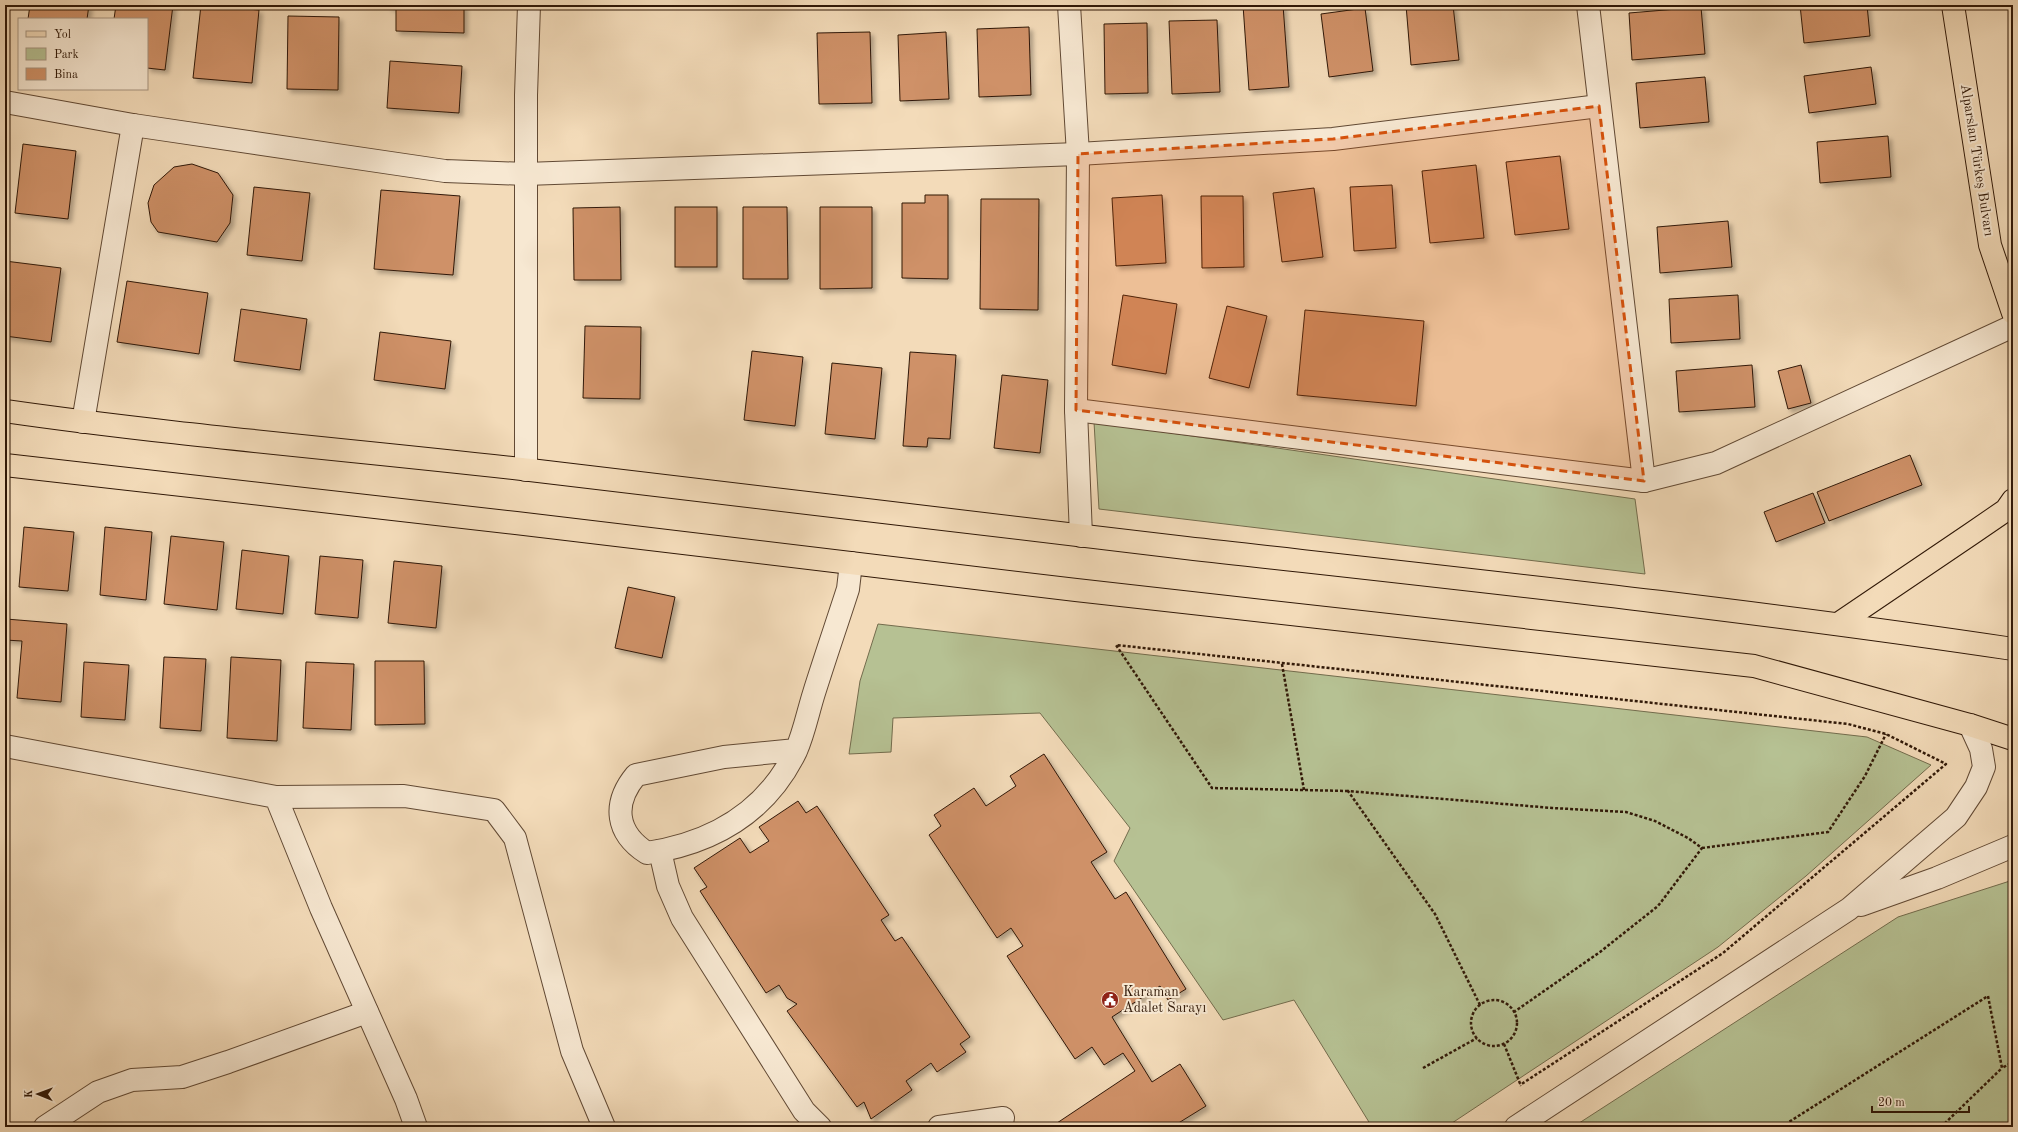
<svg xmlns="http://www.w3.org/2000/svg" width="2018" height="1132" font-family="'Old Standard TT',serif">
	<defs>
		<filter id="shadow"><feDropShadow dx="3.5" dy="3.5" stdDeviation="2" flood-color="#0004"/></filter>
	</defs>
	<rect width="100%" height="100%" fill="#f3dbb9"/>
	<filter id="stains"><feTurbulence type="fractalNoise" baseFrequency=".005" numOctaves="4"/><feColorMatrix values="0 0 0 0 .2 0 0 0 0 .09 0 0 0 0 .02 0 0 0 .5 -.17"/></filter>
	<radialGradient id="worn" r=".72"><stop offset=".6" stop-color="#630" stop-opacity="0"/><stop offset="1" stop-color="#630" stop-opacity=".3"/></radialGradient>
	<!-- green -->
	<g fill="#b6c193" stroke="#736c4d">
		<polygon points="1094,422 1635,499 1645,574 1099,509"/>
		<polygon points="878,624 1867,737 1931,765 1806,876 1718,947 1446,1127 1372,1127 1294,1000 1223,1020 1114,861 1130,828 1040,713 893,718 891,752 849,754 860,681"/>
		<polygon points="2013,880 2013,1127 1573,1127 1898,917"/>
	</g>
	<!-- building -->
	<g fill="#cf9167" stroke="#301807" filter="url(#shadow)">
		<polygon points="30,5 89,5 87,19 28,19"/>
		<polygon points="116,5 173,5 165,70 147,68 147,19 114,19"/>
		<polygon points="201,5 259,10 252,83 193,78"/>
		<polygon points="388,5 464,5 464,33 396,31 396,7 388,7"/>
		<polygon points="1243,5 1283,5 1289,87 1249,90"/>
		<polygon points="1406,5 1453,5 1459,60 1411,65"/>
		<polygon points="1800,5 1867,5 1870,36 1804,43"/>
		<polygon points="1701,7 1705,54 1632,60 1629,13"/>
		<polygon points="1365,8 1373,71 1329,77 1321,14"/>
		<polygon points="288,16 339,17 338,90 287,89"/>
		<polygon points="1217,20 1220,92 1172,94 1169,21"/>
		<polygon points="1147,23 1148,93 1105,94 1104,24"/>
		<polygon points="1029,27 1031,95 979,97 977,29"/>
		<polygon points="870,32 872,103 819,104 817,33"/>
		<polygon points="946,32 949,99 900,101 898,35"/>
		<polygon points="390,61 462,66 459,113 387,108"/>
		<polygon points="1871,67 1876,104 1809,113 1804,76"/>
		<polygon points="1705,77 1709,122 1640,128 1636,83"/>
		<polygon points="1888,136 1891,177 1820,183 1817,142"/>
		<polygon points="23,144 76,151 68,219 15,213"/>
		<polygon points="1560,156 1569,229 1515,235 1506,162"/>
		<polygon points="192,164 218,173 233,195 230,223 217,242 158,232 151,222 148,203 154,185 174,167"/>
		<polygon points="1476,165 1484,238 1430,243 1422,171"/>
		<polygon points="1392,185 1396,248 1354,251 1350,187"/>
		<polygon points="254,187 310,193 302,261 247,255"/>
		<polygon points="1314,188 1323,257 1282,262 1273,193"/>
		<polygon points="381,190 460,196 453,275 374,269"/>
		<polygon points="925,195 948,195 948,279 902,278 902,203 925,203"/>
		<polygon points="1162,195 1166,263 1116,266 1112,198"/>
		<polygon points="1201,196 1243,196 1244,267 1202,268"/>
		<polygon points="981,199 1039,199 1038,310 980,309"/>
		<polygon points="620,207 621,280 574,280 573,208"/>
		<rect x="675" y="207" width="42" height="60"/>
		<polygon points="743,207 787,207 788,279 743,279"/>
		<polygon points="820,207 872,207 872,288 820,289"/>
		<polygon points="1728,221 1732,267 1660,273 1657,227"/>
		<polygon points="5,261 61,268 51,342 5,336"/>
		<polygon points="127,281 208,293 199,354 117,342"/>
		<polygon points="1123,295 1177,304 1166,374 1112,365"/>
		<polygon points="1738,295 1740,339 1671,343 1669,299"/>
		<polygon points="1227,306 1267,316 1249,388 1209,378"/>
		<polygon points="241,309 307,319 300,370 234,361"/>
		<polygon points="1305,310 1424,321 1416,406 1297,395"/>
		<polygon points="585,326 641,327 640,399 583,398"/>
		<polygon points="380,332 451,341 445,389 374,380"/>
		<polygon points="752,351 803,357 795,426 744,420"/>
		<polygon points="910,352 956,355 950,439 928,438 927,447 903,446"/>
		<polygon points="832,363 882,368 875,439 825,434"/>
		<polygon points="1752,365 1755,407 1679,412 1676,371"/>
		<polygon points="1801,365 1811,403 1788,409 1778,371"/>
		<polygon points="1002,375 1048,380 1040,453 994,448"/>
		<polygon points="1910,455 1922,485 1829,521 1817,492"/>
		<polygon points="1813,493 1825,523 1776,542 1764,512"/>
		<polygon points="24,527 74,532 68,591 19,587"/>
		<polygon points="105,527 152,532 146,600 100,595"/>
		<polygon points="171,536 224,542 217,610 164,604"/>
		<polygon points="242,550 289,556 283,614 236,609"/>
		<polygon points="320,556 363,560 358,618 315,614"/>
		<polygon points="394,561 442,566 436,628 388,623"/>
		<polygon points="628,587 675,597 662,658 615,648"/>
		<polygon points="6,619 67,624 61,702 17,698 22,641 5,640"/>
		<polygon points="164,657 206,659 201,731 160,728"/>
		<polygon points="231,657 281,660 277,741 227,738"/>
		<polygon points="375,661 424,661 425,724 375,725"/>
		<polygon points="84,662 129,665 125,720 81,717"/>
		<polygon points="306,662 354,664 351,730 303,728"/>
		<polygon points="1044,754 1107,852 1091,862 1115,899 1126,892 1186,989 1168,1000 1160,986 1112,1017 1152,1082 1180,1064 1206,1106 1172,1127 1051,1127 1135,1071 1123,1053 1104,1065 1092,1047 1075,1059 1007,956 1023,946 1011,928 997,938 929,835 941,826 934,815 974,788 986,806 1016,786 1010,776"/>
		<polygon points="798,801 806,813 817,806 889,915 881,920 895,941 902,937 970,1037 960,1044 966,1052 937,1072 931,1063 906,1081 912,1090 871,1119 864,1102 857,1107 787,1011 797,1004 787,998 779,985 766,993 700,891 707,887 694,868 740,838 750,853 769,841 759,827"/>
	</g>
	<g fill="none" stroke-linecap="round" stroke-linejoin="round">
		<defs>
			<g id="minor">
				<polyline points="1069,5 1078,154 1076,410 1081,536"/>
				<polyline points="1588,5 1644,481"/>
				<polyline points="5,102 133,125 445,171 526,174 1078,154 1333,139 1599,106"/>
				<polyline points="1076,410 1644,481 1716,463 2013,326"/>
				<polyline points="83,422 133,125"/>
				<polyline points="526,470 526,95 529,5"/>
				<polyline points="5,746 276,797 321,908 406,1099 416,1127"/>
				<path d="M796,750L724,757L636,775C612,804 616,833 647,853C713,843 766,813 796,751C804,733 808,712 814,693C825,658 837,623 848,589L851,563"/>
				<polyline points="276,797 404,796 494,810 515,838 572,1051 604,1127"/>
				<polyline points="660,851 668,886 682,918 804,1111 820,1127"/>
				<polyline points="1861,905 1937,878 2013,846"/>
				<polyline points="45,1127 98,1092 132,1080 182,1077 228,1062 367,1012"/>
				<polyline points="939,1127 1003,1118"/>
				<polyline points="1516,1127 1849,909 1956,817 1976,787 1984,767 1981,749 1970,725"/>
			</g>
			<g id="major">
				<polyline points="1953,5 1990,245 2013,313"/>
				<path d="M5,411C179,436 355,450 530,470C749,495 967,523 1186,548C1462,579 1738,608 2013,649"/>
				<polyline points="5,465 516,523 1076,590 1754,666 1970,725 2013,739"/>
				<polyline points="1838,624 1971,534 2006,510 2013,500"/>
			</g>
		</defs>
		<!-- minor casing -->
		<use href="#minor" stroke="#614934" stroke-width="24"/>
		<!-- major casing -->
		<use href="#major" stroke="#301807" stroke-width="24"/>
		<!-- path -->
		<g stroke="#301807" stroke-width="2.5" stroke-dasharray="3 2" stroke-linecap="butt">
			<polyline points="1282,664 1304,790"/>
			<polyline points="1348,791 1212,788 1116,645 1848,724 1886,734 1946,764 1723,953 1520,1085"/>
			<polyline points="1702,848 1828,832 1865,776 1886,734"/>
			<circle cx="1494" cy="1023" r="23"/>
			<polyline points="1480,1005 1435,914 1348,791 1552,808 1626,812 1655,821 1688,838 1702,848 1658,906 1600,952 1514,1012"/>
			<polyline points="1504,1044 1521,1086"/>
			<polyline points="1423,1068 1477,1038"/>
			<polyline points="1781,1127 1988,996 2002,1068 2013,1062"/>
			<polyline points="1941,1127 2002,1068"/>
		</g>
		<!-- minor -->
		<use href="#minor" stroke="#f7e8d2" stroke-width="22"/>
		<!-- major -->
		<use href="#major" stroke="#f3dbb9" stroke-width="22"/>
	</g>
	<!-- marked area -->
	<path fill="#d6520c" fill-opacity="0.2" stroke="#d6520c" stroke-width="3" stroke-dasharray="8 5" stroke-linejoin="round" d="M1599,106L1644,481L1076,410L1078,154L1333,139Z"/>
	<!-- icons -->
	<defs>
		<symbol id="civic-disc" viewBox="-11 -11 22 22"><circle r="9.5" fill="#8f2418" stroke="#f7e8d2"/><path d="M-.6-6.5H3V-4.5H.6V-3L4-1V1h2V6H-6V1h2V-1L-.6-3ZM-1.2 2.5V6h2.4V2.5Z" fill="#fff"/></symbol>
	</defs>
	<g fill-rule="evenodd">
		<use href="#civic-disc" x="1100" y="990" width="20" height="20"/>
	</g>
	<g text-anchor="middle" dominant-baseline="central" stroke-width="4" stroke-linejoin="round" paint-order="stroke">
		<!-- street labels -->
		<g font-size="14" fill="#301807" stroke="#f7e8d2">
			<text transform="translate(1977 160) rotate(81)">Alparslan Türkeş Bulvarı</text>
		</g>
		<!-- poi labels -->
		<g font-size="14" fill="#301807" stroke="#f7e8d2" text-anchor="start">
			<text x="1123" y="992">Karaman<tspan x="1123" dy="16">Adalet Sarayı</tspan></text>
		</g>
	</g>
	<!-- margin -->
	<rect width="2018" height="1132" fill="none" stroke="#f3dbb9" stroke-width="20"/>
	<rect x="6" y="6" width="2006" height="1120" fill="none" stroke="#301807" stroke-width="2"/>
	<rect x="10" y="10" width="1998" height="1112" fill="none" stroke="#301807"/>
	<!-- legend -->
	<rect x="18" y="18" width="130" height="72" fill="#f7e8d2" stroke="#a79581"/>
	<rect x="26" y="31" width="20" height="6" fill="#f3dbb9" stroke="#a79581"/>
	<text x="54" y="38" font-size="12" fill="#301807">Yol</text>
	<rect x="26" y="48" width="20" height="12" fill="#b6c193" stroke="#a79581"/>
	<text x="54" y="58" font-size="12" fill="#301807">Park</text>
	<rect x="26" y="68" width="20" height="12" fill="#cf9167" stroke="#a79581"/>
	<text x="54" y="78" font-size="12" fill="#301807">Bina</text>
	<!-- north arrow -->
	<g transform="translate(38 1094) rotate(271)" stroke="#f7e8d2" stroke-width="3" paint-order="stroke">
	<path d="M0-3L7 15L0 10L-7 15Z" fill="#301807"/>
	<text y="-6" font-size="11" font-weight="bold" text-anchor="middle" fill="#301807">K</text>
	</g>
	<!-- scale -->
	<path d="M1872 1106v6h97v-6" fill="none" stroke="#301807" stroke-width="2"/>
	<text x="1878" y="1106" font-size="12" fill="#301807" stroke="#f7e8d2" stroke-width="3" paint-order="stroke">20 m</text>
	<rect width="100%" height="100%" filter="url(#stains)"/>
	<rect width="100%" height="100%" fill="url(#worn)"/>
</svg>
